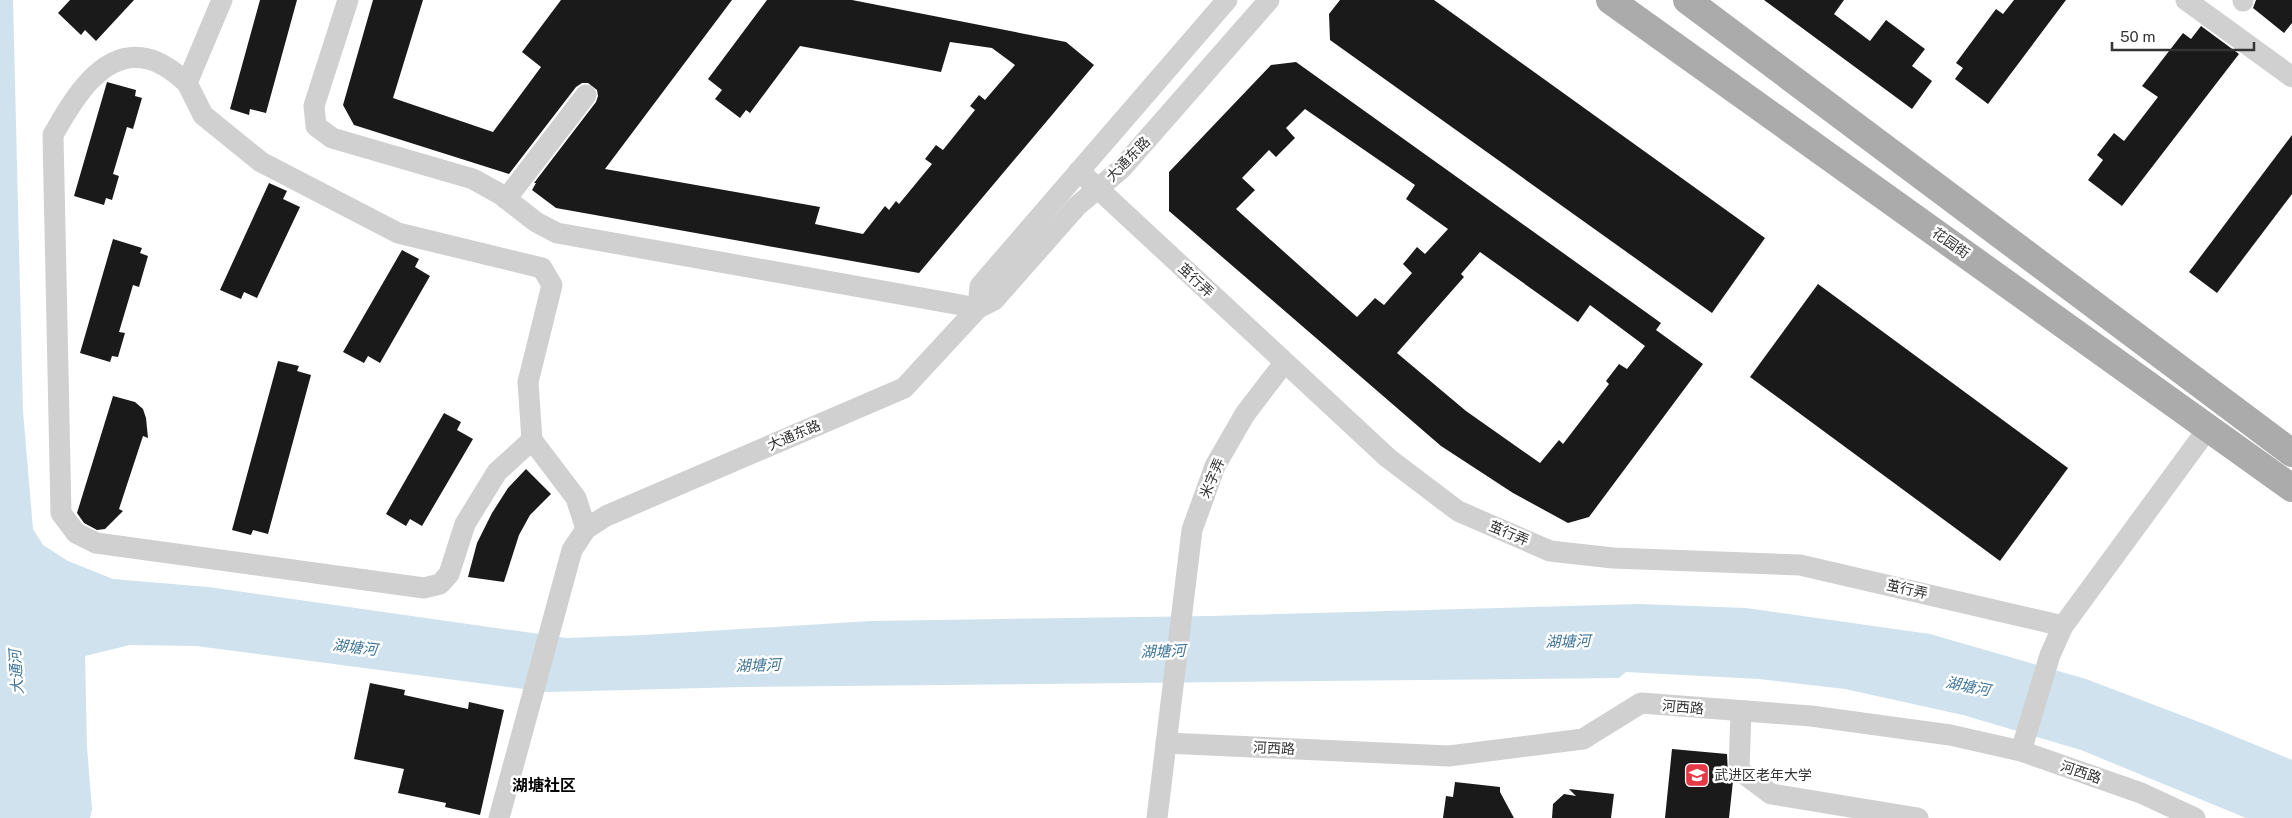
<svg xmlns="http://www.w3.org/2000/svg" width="2292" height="818" font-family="'Public Sans','Noto Sans SC',sans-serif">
	<rect width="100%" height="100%" fill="#fff"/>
	<!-- water -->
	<polygon fill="#cfe2ee" points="0,0 13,0 23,411 33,529 43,545 68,561 113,579 208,587 567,638 644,635 871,621 1210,616 1639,604 1746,608 1930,634 2086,679 2207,725 2292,760 2292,818 2246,818 2081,750 1963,715 1845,689 1759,679 1626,672 1619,678 744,687 547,692 196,646 130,645 85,656 87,747 92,809 90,818 0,818"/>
	<!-- building -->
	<g fill="#1a1a1a" fill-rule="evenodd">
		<polygon points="70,0 134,0 96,41 85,30 81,35 58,13"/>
		<polygon points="260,0 297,0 266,113 250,109 249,115 230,109"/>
		<polygon points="373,0 423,0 393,98 493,132 541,67 522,52 561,0 732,0 605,169 820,207 815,224 863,234 885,206 889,210 896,201 899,204 932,164 925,159 936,145 943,150 975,110 970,106 979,95 985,100 1015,65 992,48 950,42 941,72 800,46 750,113 746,110 740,118 715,99 722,90 708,79 767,0 852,0 1066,42 1094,65 919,273 556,208 532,190 536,183 534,183 596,102 598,96 597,90 588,83 582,83 576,87 509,174 354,125 343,105"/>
		<polygon points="1340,0 1434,0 1765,238 1712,313 1330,40 1329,14"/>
		<polygon points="1764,0 1844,0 1834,14 1870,41 1886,20 1925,49 1912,66 1932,81 1912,109"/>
		<polygon points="2014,0 2066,0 1988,104 1955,79 1963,68 1956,63 1996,9 2003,14"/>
		<polygon points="2256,0 2292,0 2292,23 2284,33 2253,8"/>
		<polygon points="2201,26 2239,54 2122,206 2088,180 2103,160 2097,155 2114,133 2124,141 2158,97 2142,86 2183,33 2191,39"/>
		<path d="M1296,62L1661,323L1656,330L1703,364L1589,517L1568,523L1513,493L1441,446L1169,211V172L1271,65ZM1305,109L1415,185L1406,199L1448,229L1425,254L1417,247L1403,264L1412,273L1384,305L1375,298L1357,317L1236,209L1255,190L1242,178L1269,150L1276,157L1295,138L1286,128ZM1480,252L1578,322L1590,305L1645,346L1627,369L1619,364L1606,381L1609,384L1563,444L1559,440L1540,463L1466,411L1397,353L1464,277L1461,274Z"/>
		<polygon points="107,82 136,90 135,96 142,98 133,129 127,127 113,174 119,176 112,200 106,198 104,205 74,196"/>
		<polygon points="2292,135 2292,194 2217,293 2189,272"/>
		<polygon points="269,183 287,191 283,199 300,207 257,298 244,292 241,299 220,290"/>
		<polygon points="113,239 142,248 140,253 148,256 139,287 133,285 119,332 125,333 118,357 112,356 110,362 80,353"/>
		<polygon points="402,250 419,259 415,267 430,276 380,363 368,356 364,363 343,352"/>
		<polygon points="1818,284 2068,468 2000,561 1750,377"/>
		<polygon points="278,361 299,366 297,371 311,375 268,534 253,530 251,535 232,530"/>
		<polygon points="113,396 135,402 143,409 146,418 148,438 143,436 119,509 123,511 105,529 97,530 84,523 77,513"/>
		<polygon points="444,413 461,422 457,430 473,439 422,526 410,519 406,526 386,514"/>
		<polygon points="526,469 551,494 530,515 519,535 504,582 468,577 477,543 492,513 508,488"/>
		<polygon points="370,683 405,690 404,695 468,709 469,702 504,710 480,815 445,807 446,803 398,793 404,769 354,759"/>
		<polygon points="1672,749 1727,754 1728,775 1733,781 1729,818 1665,818"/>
		<polygon points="1455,782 1500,787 1500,792 1514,818 1443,818 1446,796 1453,797"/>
		<polygon points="1569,789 1614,794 1611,818 1552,818 1553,804 1564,794 1576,796"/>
	</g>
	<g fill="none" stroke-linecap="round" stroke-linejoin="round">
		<!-- minor -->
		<g stroke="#d0d0d0" stroke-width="21">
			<polyline points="222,0 187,83 203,115 261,162 398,233 542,268 552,285 528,382 532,440 576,498 586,529"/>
			<polyline points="348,0 314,106 316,126 332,138 473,179 500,194 536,222 557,233 978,308"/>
			<polyline points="2186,0 2292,77"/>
			<polyline points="2243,1 2243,0"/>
			<path d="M187,83C176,73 162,62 148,59C102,47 71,103 53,135L61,513L76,533L96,543L424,588L440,584L449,574L465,524L497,472L532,440"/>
			<polyline points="1079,171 1388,458 1458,511 1550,551 1613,558 1800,565 2063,626"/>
			<polyline points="506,199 586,95"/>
			<polyline points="978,308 980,286 1227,0"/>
			<polyline points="1741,712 1739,770 1771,794 1918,818"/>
			<polyline points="1166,743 1449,756 1583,739 1641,703 1811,716 1950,735 2021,751 2141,793 2195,818"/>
			<polyline points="2021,751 2050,655 2063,626 2209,427"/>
			<polyline points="499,818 572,550 586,529 606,516 904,388 978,308 994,300 1077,206 1121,169 1269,0"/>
			<polyline points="1157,818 1192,530 1215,466 1245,414 1284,363"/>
		</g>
		<!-- major -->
		<g stroke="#ababab" stroke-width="28">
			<polyline points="1610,0 2292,488"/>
			<polyline points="1687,0 2292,453"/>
		</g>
	</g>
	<!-- icons -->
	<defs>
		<symbol id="university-square" viewBox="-11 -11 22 22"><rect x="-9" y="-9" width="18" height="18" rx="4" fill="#e63946" stroke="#fff"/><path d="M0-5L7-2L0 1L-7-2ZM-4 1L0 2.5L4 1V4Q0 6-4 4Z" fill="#fff"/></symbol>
	</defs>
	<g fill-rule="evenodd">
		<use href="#university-square" x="1683" y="761" width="28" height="28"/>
	</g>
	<g text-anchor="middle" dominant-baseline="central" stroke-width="5" stroke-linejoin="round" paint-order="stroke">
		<!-- street labels -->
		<g font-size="14" fill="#333" stroke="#fff">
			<text transform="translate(1128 159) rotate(-46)">大通东路</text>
			<text transform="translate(1951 243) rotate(35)">花园街</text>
			<text transform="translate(1196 280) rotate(43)">茧行弄</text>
			<text transform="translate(794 435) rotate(-23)">大通东路</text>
			<text transform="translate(1212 478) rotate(-67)">米字弄</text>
			<text transform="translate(1509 533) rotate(23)">茧行弄</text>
			<text transform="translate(1907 589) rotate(13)">茧行弄</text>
			<text transform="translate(1683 707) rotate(5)">河西路</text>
			<text transform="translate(1274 748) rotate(3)">河西路</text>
			<text transform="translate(2081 772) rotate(19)">河西路</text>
		</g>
		<!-- poi labels -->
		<g font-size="14" fill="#333" stroke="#fff" text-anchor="start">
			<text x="1714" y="775">武进区老年大学</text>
		</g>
		<!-- water labels -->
		<g font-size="15" font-style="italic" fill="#3f7597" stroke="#fff">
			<text transform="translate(1568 641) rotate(-1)">湖塘河</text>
			<text transform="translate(355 647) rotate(7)">湖塘河</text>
			<text transform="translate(1163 651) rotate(-2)">湖塘河</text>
			<text transform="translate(758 665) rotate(-2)">湖塘河</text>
			<text transform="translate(16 672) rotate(-94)">大通河</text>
			<text transform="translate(1968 686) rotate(11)">湖塘河</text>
		</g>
		<!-- quarter labels -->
		<g font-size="16" font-weight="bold" fill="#000" stroke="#fff">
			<text x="544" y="785">湖塘社区</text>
		</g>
	</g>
	<!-- scale -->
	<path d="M2112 42v8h142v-8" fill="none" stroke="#333333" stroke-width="2.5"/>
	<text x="2120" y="42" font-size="15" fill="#333333" stroke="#ffffff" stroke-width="4" paint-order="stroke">50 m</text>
</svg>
